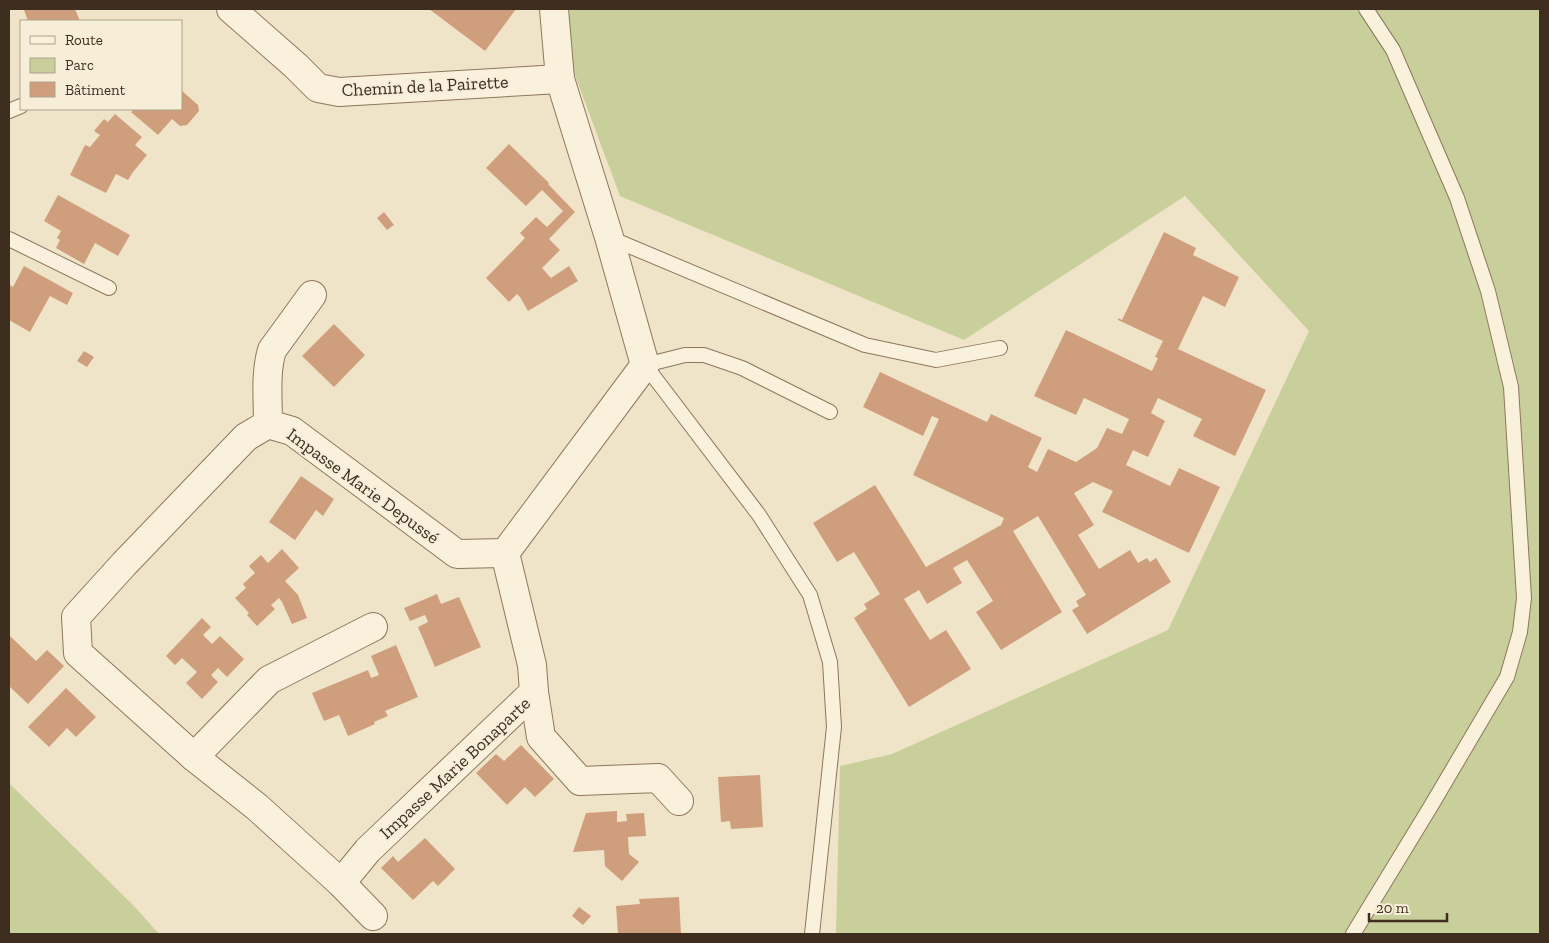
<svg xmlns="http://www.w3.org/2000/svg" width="1549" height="943" font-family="'Zilla Slab',serif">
	<rect width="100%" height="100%" fill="#f0e4c8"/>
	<!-- green -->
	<g fill="#c9cf9b">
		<polygon points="564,9 1540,9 1540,934 836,934 840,766 892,754 1168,630 1309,331 1185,196 964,340 620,196 563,43"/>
		<polygon points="9,783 135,907 159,934 9,934"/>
	</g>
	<!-- building -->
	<g fill="#cf9f7d">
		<polygon points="25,9 75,9 80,21 28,21 24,10"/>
		<polygon points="429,9 516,9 485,51"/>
		<polygon points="181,90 198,105 199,111 187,125 180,126 172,119 158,135 131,112 134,109 181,109"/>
		<polygon points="115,114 142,137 135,145 147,155 133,172 128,180 116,174 106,193 70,175 85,145 90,147 100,135 94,131 104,119 108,122"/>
		<polygon points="509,144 549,183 548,184 575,212 549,239 560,250 542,268 551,278 569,266 578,281 528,311 520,297 517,294 509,302 486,278 525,238 520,233 536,217 547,227 563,211 542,190 526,206 486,168"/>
		<polygon points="58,195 130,235 118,256 95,243 84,264 56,248 60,240 57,238 61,231 44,221"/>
		<polygon points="384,212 394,225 387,230 377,218"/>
		<polygon points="1164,232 1196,248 1193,255 1239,277 1225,307 1203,296 1178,349 1266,390 1235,456 1193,436 1202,419 1158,398 1151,413 1165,421 1148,457 1133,450 1126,465 1170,486 1179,468 1220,487 1189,553 1102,512 1113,491 1093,482 1074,493 1094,525 1078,535 1099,569 1130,550 1138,563 1147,558 1150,562 1156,558 1171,582 1087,634 1072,610 1079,606 1076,601 1086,595 1038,516 1013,531 1062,612 1001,650 976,612 993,601 967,560 953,568 962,583 927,604 919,590 904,599 930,640 946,630 971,669 909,707 854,618 867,609 864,604 880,594 854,552 837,562 813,523 875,485 926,567 1001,525 1004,518 913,475 939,419 932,416 923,436 863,407 880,372 987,422 991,414 1042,438 1028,467 1037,472 1048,449 1076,462 1097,448 1107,428 1122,434 1129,419 1084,398 1076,415 1034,396 1066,330 1152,371 1158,358 1155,357 1163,341 1118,320 1118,318 1122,320"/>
		<polygon points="24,266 73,293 67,305 50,296 30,332 9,320 9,284 13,287"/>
		<polygon points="334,324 365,355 334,387 302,356"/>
		<polygon points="84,351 94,357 87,367 77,361"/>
		<polygon points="301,476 334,499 323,516 316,510 295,540 269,522"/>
		<polygon points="282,549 299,568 285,581 298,595 307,618 292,624 282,602 279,598 271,605 275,609 257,626 247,615 249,613 235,598 246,588 243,584 255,573 249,566 261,555 268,563"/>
		<polygon points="437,594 441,604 459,597 481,647 435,667 418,627 428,622 425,615 410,621 404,608"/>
		<polygon points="202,618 211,627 203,635 212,644 220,636 244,659 227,677 218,668 211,675 218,682 202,699 186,683 197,672 182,658 175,665 166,656"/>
		<polygon points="9,635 36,661 47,650 64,666 28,704 9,686"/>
		<polygon points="396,645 418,697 385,711 388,716 374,722 375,724 348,736 339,715 324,721 312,693 368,670 371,678 379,675 371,656"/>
		<polygon points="66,688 96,717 76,737 67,728 49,747 28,727"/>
		<polygon points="521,745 554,779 535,797 525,787 507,805 476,773 496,754 504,761"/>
		<polygon points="760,775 763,827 731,829 730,821 721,822 718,777"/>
		<polygon points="617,811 617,822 627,821 626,814 644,813 646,836 628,837 629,854 639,862 622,881 605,866 604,850 573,852 586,813"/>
		<polygon points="425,838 455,869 438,886 433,881 413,900 381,868 393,856 398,862"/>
		<polygon points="679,897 681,934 618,934 616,906 640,904 639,899"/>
		<polygon points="579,907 591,916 583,925 572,916"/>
	</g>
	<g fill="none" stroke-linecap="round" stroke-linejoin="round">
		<defs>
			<g id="service">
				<polyline points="9,111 21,106"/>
				<polyline points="610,238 865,345 936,360 1000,348"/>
				<polyline points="9,239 109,288"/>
				<polyline points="812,934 834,727 830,662 810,595 759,515 645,365 685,355 704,355 742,368 830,412"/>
				<polyline points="1353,934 1431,806 1507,677 1520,632 1524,598 1511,387 1488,291 1457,198 1393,50 1366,9"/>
			</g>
			<g id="minor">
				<polyline points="231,9 296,66 318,88 339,92 560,79"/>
				<path d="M268,424C268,400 265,373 272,350L312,295"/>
				<polyline points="505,553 645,365 609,237 560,79 554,9"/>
				<polyline points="534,692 541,737 580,781 658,778 679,801"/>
				<polyline points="194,757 269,680 373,627"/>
				<polyline points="341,883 368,850 534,692 532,665 505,553"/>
				<polyline points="373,916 341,883 257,807 194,757 78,653 76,617 124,564 246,437 268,424 292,431 457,554 505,553"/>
			</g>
		</defs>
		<!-- service casing -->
		<use href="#service" stroke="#8d765c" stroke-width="16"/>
		<!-- minor casing -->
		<use href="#minor" stroke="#8d765c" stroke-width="30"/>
		<!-- service -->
		<use href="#service" stroke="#faf1dc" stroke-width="14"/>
		<!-- minor -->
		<use href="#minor" stroke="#faf1dc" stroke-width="28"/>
	</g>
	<g text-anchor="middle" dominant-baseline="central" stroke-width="4" stroke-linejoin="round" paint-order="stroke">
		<!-- street labels -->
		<g font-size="18" fill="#3d2e20" stroke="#f7eed8">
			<text transform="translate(425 86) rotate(-3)">Chemin de la Pairette</text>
			<text transform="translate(363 486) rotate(36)">Impasse Marie Depussé</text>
			<text transform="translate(455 768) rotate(-43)">Impasse Marie Bonaparte</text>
		</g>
	</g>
	<!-- border -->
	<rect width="1549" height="943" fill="none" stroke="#3d2e20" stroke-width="20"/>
	<!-- legend -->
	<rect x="20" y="20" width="162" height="90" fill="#f7eed8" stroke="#ada18e"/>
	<rect x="30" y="36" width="25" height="8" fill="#faf1dc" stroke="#ada18e"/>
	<text x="65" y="45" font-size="15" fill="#3d2e20">Route</text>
	<rect x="30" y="58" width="25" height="15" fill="#c9cf9b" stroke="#ada18e"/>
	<text x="65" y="70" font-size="15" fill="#3d2e20">Parc</text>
	<rect x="30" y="82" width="25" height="15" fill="#cf9f7d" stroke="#ada18e"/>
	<text x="65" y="95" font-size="15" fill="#3d2e20">Bâtiment</text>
	<!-- scale -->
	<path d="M1369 913v8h78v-8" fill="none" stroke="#3d2e20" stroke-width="2.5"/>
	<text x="1376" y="913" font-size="15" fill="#3d2e20" stroke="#f7eed8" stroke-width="4" paint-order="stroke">20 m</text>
</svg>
